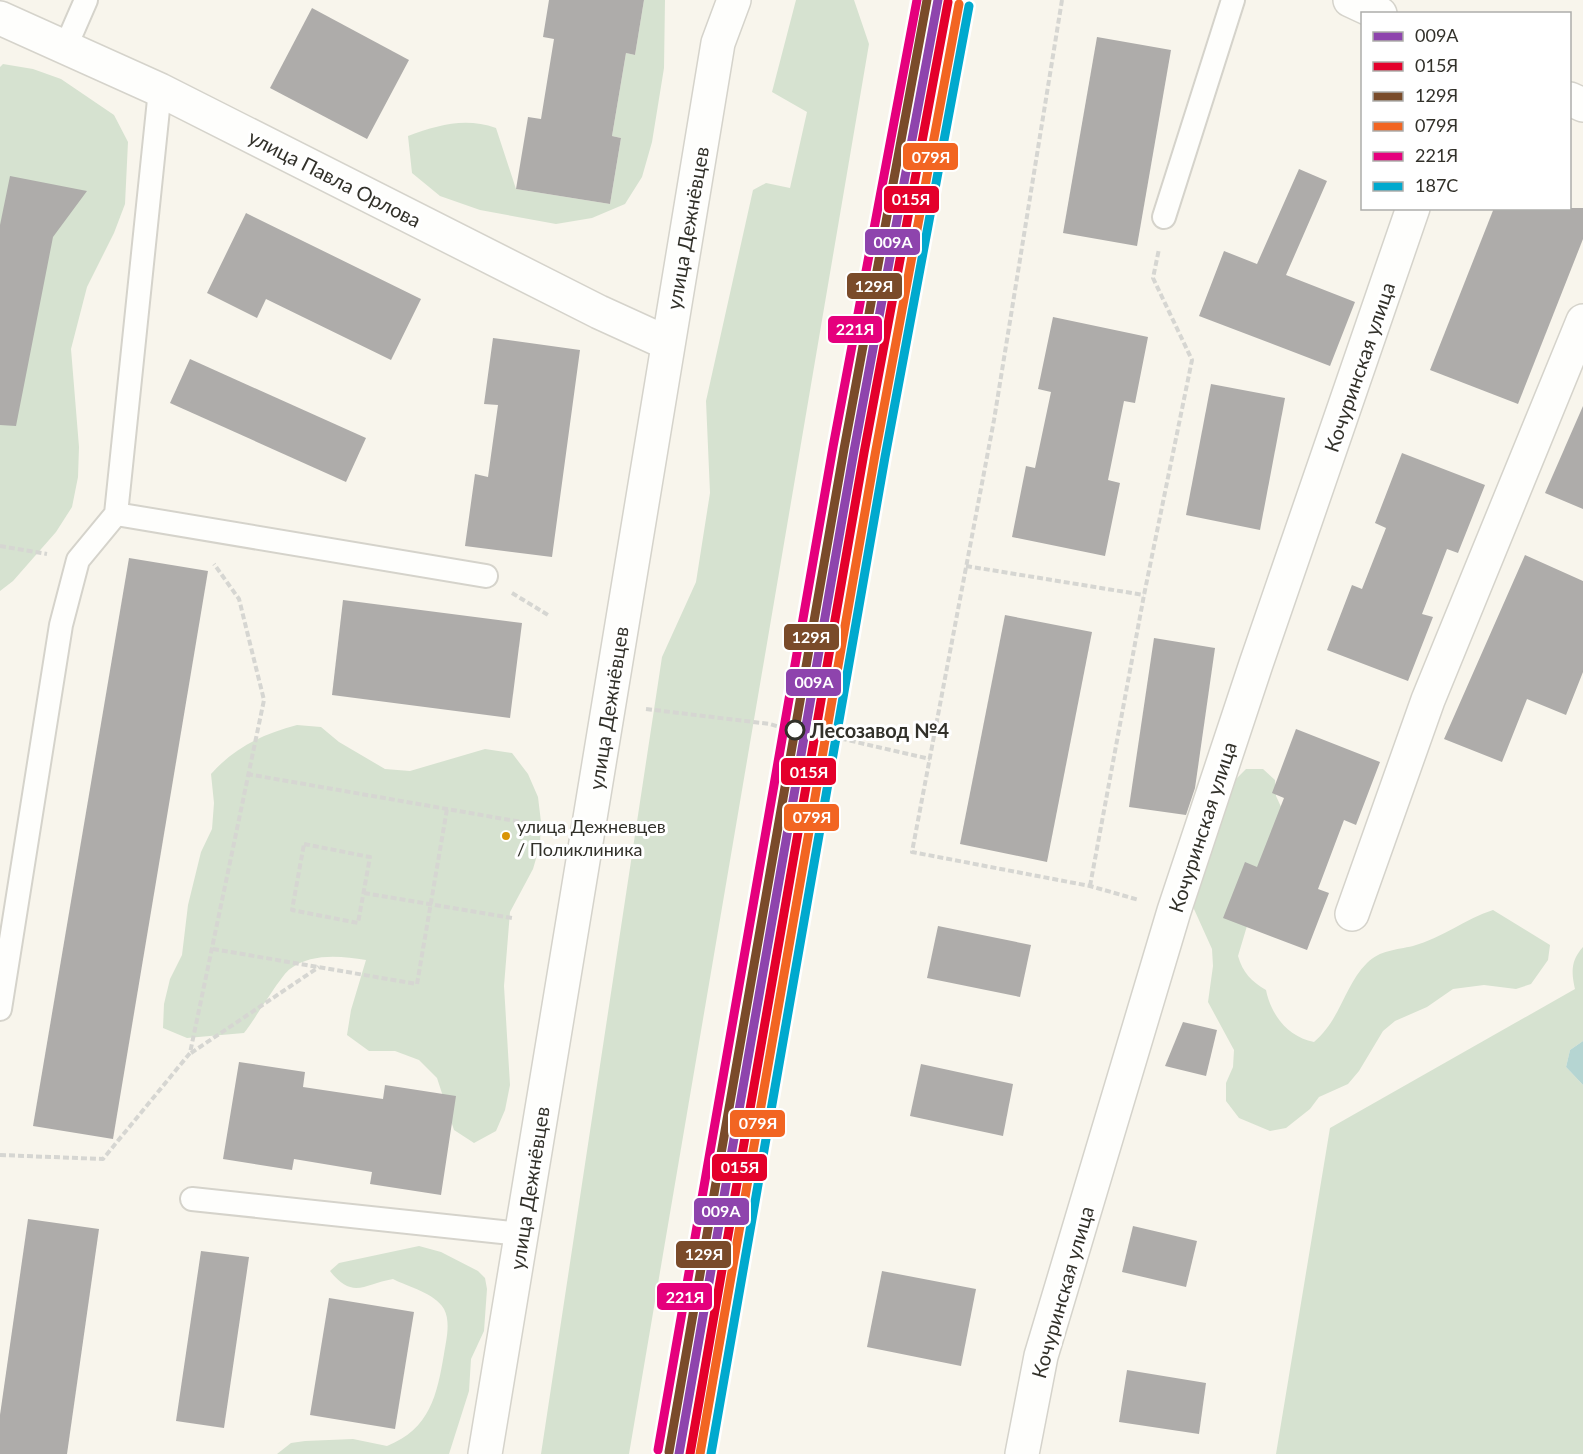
<svg xmlns="http://www.w3.org/2000/svg" width="1583" height="1454" font-family="Lato,sans-serif">
	<rect width="100%" height="100%" fill="#f8f5ec"/>
	<!-- green -->
	<g fill="#d6e2d0">
		<path d="M644,0H665L664,68L652,142L642,177L625,204L592,218L556,224L480,210L440,196L412,173L408,136C438,125 465,117 496,128L516,189L610,204L621,138L612,136L626,53L635,55Z"/>
		<polygon points="796,0 854,0 869,44 629,1454 541,1454 662,657 696,582 710,493 706,401 753,190 766,183 790,188 807,112 772,92"/>
		<polygon points="3,64 33,69 61,79 114,115 128,142 125,204 114,233 87,287 71,349 79,447 78,477 72,507 56,532 13,581 0,591 0,67"/>
		<path d="M297,725L321,727L339,742L385,769L410,771L485,749L512,753L528,774L538,797L541,822L540,845L533,869L510,912L504,986L510,1085L505,1110L496,1131L474,1143L454,1130L437,1078L419,1060L395,1051H369L347,1035L351,1010L366,960C340,956 312,953 290,969C281,975 254,1021 244,1033L187,1038L163,1028L164,1004L170,979L182,955L188,905L201,852L212,829L214,803L211,774C235,747 263,734 297,725Z"/>
		<path d="M1246,769H1263L1275,780L1276,796L1282,809L1238,956C1243,973 1251,981 1266,990C1271,1015 1288,1037 1314,1042C1341,1019 1344,986 1367,963C1380,950 1396,950 1413,946C1442,938 1465,919 1493,910L1550,945L1548,960L1531,984L1516,989L1484,985L1453,989L1427,1007L1395,1021L1383,1031L1359,1071L1348,1084L1319,1097L1310,1109L1286,1128L1270,1131L1239,1118L1226,1101V1083L1233,1067L1234,1050L1208,1002L1213,966L1212,949L1189,898L1235,780Z"/>
		<path d="M1583,947V1041L1570,1050L1566,1067L1583,1085V1454H1276L1330,1128L1575,989C1571,972 1571,960 1583,947Z"/>
		<path d="M419,1246L441,1252L478,1271L485,1278L487,1289L484,1331L471,1359L469,1391L449,1454H277L291,1443L305,1441L353,1439L387,1446C430,1429 437,1395 444,1354C446,1341 451,1322 444,1309C435,1293 408,1287 393,1279C364,1284 353,1300 330,1271L339,1263Z"/>
	</g>
	<!-- water -->
	<polygon fill="#b5d5d2" points="1583,1041 1583,1085 1566,1067 1570,1050"/>
	<!-- building -->
	<g fill="#aeacaa">
		<polygon points="549,0 644,0 635,55 626,53 612,136 621,138 610,204 516,189 528,117 541,119 554,39 543,37"/>
		<polygon points="312,8 409,60 367,139 270,88"/>
		<polygon points="1097,37 1171,50 1137,246 1063,233"/>
		<polygon points="1299,169 1327,181 1286,275 1355,302 1330,366 1199,316 1224,251 1257,264"/>
		<polygon points="10,176 87,191 53,237 16,426 0,425 0,225"/>
		<polygon points="1494,208 1583,208 1583,239 1518,404 1430,370"/>
		<polygon points="246,213 421,299 391,360 266,299 257,318 207,293"/>
		<polygon points="1053,317 1148,337 1135,403 1124,401 1108,480 1120,483 1105,556 1012,537 1026,466 1035,468 1051,392 1038,389"/>
		<polygon points="493,338 580,350 552,557 465,546 475,474 488,477 498,405 484,404"/>
		<polygon points="190,359 366,438 346,482 170,403"/>
		<polygon points="1211,384 1285,398 1260,530 1186,515"/>
		<polygon points="1583,406 1583,509 1545,493"/>
		<polygon points="1402,453 1485,485 1458,553 1447,549 1422,614 1433,617 1408,681 1327,650 1352,585 1362,589 1386,528 1375,523"/>
		<polygon points="1525,555 1583,581 1583,672 1566,715 1527,699 1502,762 1444,739"/>
		<polygon points="129,558 208,571 113,1139 33,1126"/>
		<polygon points="343,600 522,623 510,718 332,695"/>
		<polygon points="1005,615 1092,632 1047,862 960,844"/>
		<polygon points="1154,638 1215,648 1195,788 1186,815 1129,807"/>
		<polygon points="1296,729 1380,762 1356,825 1344,820 1318,889 1329,893 1307,950 1223,918 1245,862 1257,867 1284,798 1272,793"/>
		<polygon points="938,926 1031,945 1020,997 927,978"/>
		<polygon points="1183,1022 1217,1030 1206,1076 1165,1066"/>
		<polygon points="239,1062 305,1072 303,1087 383,1099 385,1085 456,1096 441,1195 370,1184 372,1172 294,1159 292,1170 223,1159"/>
		<polygon points="921,1064 1013,1084 1003,1136 910,1116"/>
		<polygon points="28,1219 99,1229 67,1454 0,1454 0,1415"/>
		<polygon points="1133,1226 1197,1241 1186,1287 1122,1272"/>
		<polygon points="201,1251 249,1257 224,1428 176,1421"/>
		<polygon points="882,1271 976,1289 961,1366 867,1347"/>
		<polygon points="329,1298 414,1312 395,1429 310,1415"/>
		<polygon points="1127,1370 1206,1383 1199,1434 1119,1422"/>
	</g>
	<g fill="none" stroke-linecap="round" stroke-linejoin="round">
		<defs>
			<g id="service">
				<polyline points="66,46 86,0"/>
				<polyline points="1164,217 1233,0"/>
				<polyline points="116,514 486,576"/>
				<polyline points="0,1009 61,625 78,560 116,514 160,90"/>
				<polyline points="192,1199 521,1234"/>
			</g>
			<g id="minor">
				<polyline points="1350,0 1380,14"/>
				<polyline points="0,18 160,90 599,312 667,343"/>
				<polyline points="1570,99 1583,105"/>
				<polyline points="1352,914 1428,700 1583,321"/>
				<polyline points="1022,1454 1041,1356 1174,911 1256,664 1413,208"/>
			</g>
			<polyline id="secondary" points="485,1454 718,43 734,0"/>
		</defs>
		<!-- service casing -->
		<use href="#service" stroke="#d5d3cb" stroke-width="26"/>
		<!-- minor casing -->
		<use href="#minor" stroke="#d5d3cb" stroke-width="36"/>
		<!-- secondary casing -->
		<use href="#secondary" stroke="#d5d3cb" stroke-width="36"/>
		<!-- path -->
		<g stroke="#d6d6d2" stroke-width="4" stroke-dasharray="6 3" stroke-linecap="butt">
			<polyline points="1062,0 994,420 912,852 1090,886 1139,900"/>
			<polyline points="0,546 47,554"/>
			<polyline points="966,566 1144,595"/>
			<polyline points="512,593 548,615"/>
			<polyline points="646,709 770,724 806,735 821,734 930,759"/>
			<polyline points="247,774 527,823"/>
			<polygon points="304,844 370,857 358,923 292,910"/>
			<polyline points="1090,886 1144,595 1192,360 1153,278 1159,249"/>
			<polyline points="364,893 512,918"/>
			<polyline points="213,949 417,984 447,809"/>
			<polyline points="191,1053 319,967"/>
			<polyline points="0,1155 103,1159 190,1053 264,700 239,599 214,564"/>
		</g>
		<!-- service -->
		<use href="#service" stroke="#fefefc" stroke-width="22"/>
		<!-- minor -->
		<use href="#minor" stroke="#fefefc" stroke-width="33"/>
		<!-- secondary -->
		<use href="#secondary" stroke="#fefefc" stroke-width="33"/>
		<defs>
			<polyline id="rail-1" points="679,1454 854,451 938,0"/>
			<polyline id="rail-2" points="690,1454 864,453 948,2"/>
			<polyline id="rail-3" points="669,1452 844,449 927,0"/>
			<polyline id="rail-4" points="700,1454 875,455 959,4"/>
			<polyline id="rail-5" points="658,1450 833,447 917,0"/>
			<polyline id="rail-6" points="711,1454 885,457 969,6"/>
		</defs>
		<!-- rail-1 casing -->
		<use href="#rail-1" stroke="#fff" stroke-width="14"/>
		<!-- rail-2 casing -->
		<use href="#rail-2" stroke="#fff" stroke-width="14"/>
		<!-- rail-3 casing -->
		<use href="#rail-3" stroke="#fff" stroke-width="14"/>
		<!-- rail-4 casing -->
		<use href="#rail-4" stroke="#fff" stroke-width="14"/>
		<!-- rail-5 casing -->
		<use href="#rail-5" stroke="#fff" stroke-width="14"/>
		<!-- rail-6 casing -->
		<use href="#rail-6" stroke="#fff" stroke-width="14"/>
		<!-- rail-1 -->
		<use href="#rail-1" stroke="#8e44ad" stroke-width="9"/>
		<!-- rail-2 -->
		<use href="#rail-2" stroke="#e4002b" stroke-width="9"/>
		<!-- rail-3 -->
		<use href="#rail-3" stroke="#7a4b2a" stroke-width="9"/>
		<!-- rail-4 -->
		<use href="#rail-4" stroke="#f26522" stroke-width="9"/>
		<!-- rail-5 -->
		<use href="#rail-5" stroke="#e5007d" stroke-width="9"/>
		<!-- rail-6 -->
		<use href="#rail-6" stroke="#00a9ce" stroke-width="9"/>
	</g>
	<!-- markers -->
	<circle fill="#fff" stroke="#32312a" stroke-width="3" cx="795" cy="730" r="9"/>
	<circle fill="#d99406" stroke="#fff" stroke-width="2" cx="506" cy="836" r="5"/>
	<g text-anchor="middle" dominant-baseline="central" stroke-width="6" stroke-linejoin="round" paint-order="stroke">
		<!-- bus labels -->
		<g font-size="18" fill="#32312a" stroke="#fff" text-anchor="start">
			<text x="517" y="826">улица Дежневцев<tspan x="517" dy="23">/ Поликлиника</tspan></text>
		</g>
		<!-- street labels -->
		<g font-size="20" fill="#32312a" stroke="#fff">
			<text transform="translate(335 178) rotate(27)">улица Павла Орлова</text>
			<text transform="translate(687 228) rotate(-80)">улица Дежнёвцев</text>
			<text transform="translate(1359 367) rotate(-71)">Кочуринская улица</text>
			<text transform="translate(608 708) rotate(-81)">улица Дежнёвцев</text>
			<text transform="translate(1202 827) rotate(-72)">Кочуринская улица</text>
			<text transform="translate(529 1188) rotate(-81)">улица Дежнёвцев</text>
			<text transform="translate(1062 1292) rotate(-74)">Кочуринская улица</text>
		</g>
		<!-- stop labels -->
		<g font-size="20" font-weight="bold" fill="#32312a" stroke="#fff" text-anchor="start">
			<text x="810" y="730">Лесозавод №4</text>
		</g>
	</g>
	<g stroke="#fff" stroke-width="2">
		<rect x="902" y="142" width="57" height="29" rx="6" fill="#f26522"/>
		<rect x="883" y="185" width="57" height="29" rx="6" fill="#e4002b"/>
		<rect x="864" y="228" width="57" height="28" rx="6" fill="#8e44ad"/>
		<rect x="846" y="272" width="57" height="28" rx="6" fill="#7a4b2a"/>
		<rect x="827" y="315" width="56" height="29" rx="6" fill="#e5007d"/>
		<rect x="783" y="623" width="57" height="28" rx="6" fill="#7a4b2a"/>
		<rect x="785" y="668" width="57" height="29" rx="6" fill="#8e44ad"/>
		<rect x="780" y="757" width="57" height="29" rx="6" fill="#e4002b"/>
		<rect x="783" y="803" width="57" height="29" rx="6" fill="#f26522"/>
		<rect x="729" y="1109" width="57" height="29" rx="6" fill="#f26522"/>
		<rect x="711" y="1153" width="57" height="29" rx="6" fill="#e4002b"/>
		<rect x="693" y="1197" width="57" height="29" rx="6" fill="#8e44ad"/>
		<rect x="675" y="1240" width="57" height="29" rx="6" fill="#7a4b2a"/>
		<rect x="656" y="1282" width="57" height="29" rx="6" fill="#e5007d"/>
	</g>
	<g font-size="16" text-anchor="middle" font-weight="bold" fill="#fff">
		<text x="931" y="163">079Я</text>
		<text x="911" y="205">015Я</text>
		<text x="893" y="248">009А</text>
		<text x="874" y="292">129Я</text>
		<text x="855" y="335">221Я</text>
		<text x="811" y="643">129Я</text>
		<text x="814" y="688">009А</text>
		<text x="809" y="778">015Я</text>
		<text x="812" y="823">079Я</text>
		<text x="758" y="1129">079Я</text>
		<text x="740" y="1173">015Я</text>
		<text x="721" y="1217">009А</text>
		<text x="704" y="1260">129Я</text>
		<text x="685" y="1303">221Я</text>
	</g>
	<!-- legend -->
	<rect x="1361" y="12" width="210" height="198" fill="#ffffff" stroke="#adadaa" stroke-width="1.5"/>
	<rect x="1373" y="32" width="30" height="9" fill="#8e44ad" stroke="#adadaa" stroke-width="1.5"/>
	<text x="1415" y="42" font-size="18" fill="#32312a">009А</text>
	<rect x="1373" y="62" width="30" height="9" fill="#e4002b" stroke="#adadaa" stroke-width="1.5"/>
	<text x="1415" y="72" font-size="18" fill="#32312a">015Я</text>
	<rect x="1373" y="92" width="30" height="9" fill="#7a4b2a" stroke="#adadaa" stroke-width="1.5"/>
	<text x="1415" y="102" font-size="18" fill="#32312a">129Я</text>
	<rect x="1373" y="122" width="30" height="9" fill="#f26522" stroke="#adadaa" stroke-width="1.5"/>
	<text x="1415" y="132" font-size="18" fill="#32312a">079Я</text>
	<rect x="1373" y="152" width="30" height="9" fill="#e5007d" stroke="#adadaa" stroke-width="1.5"/>
	<text x="1415" y="162" font-size="18" fill="#32312a">221Я</text>
	<rect x="1373" y="182" width="30" height="9" fill="#00a9ce" stroke="#adadaa" stroke-width="1.5"/>
	<text x="1415" y="192" font-size="18" fill="#32312a">187С</text>
</svg>
